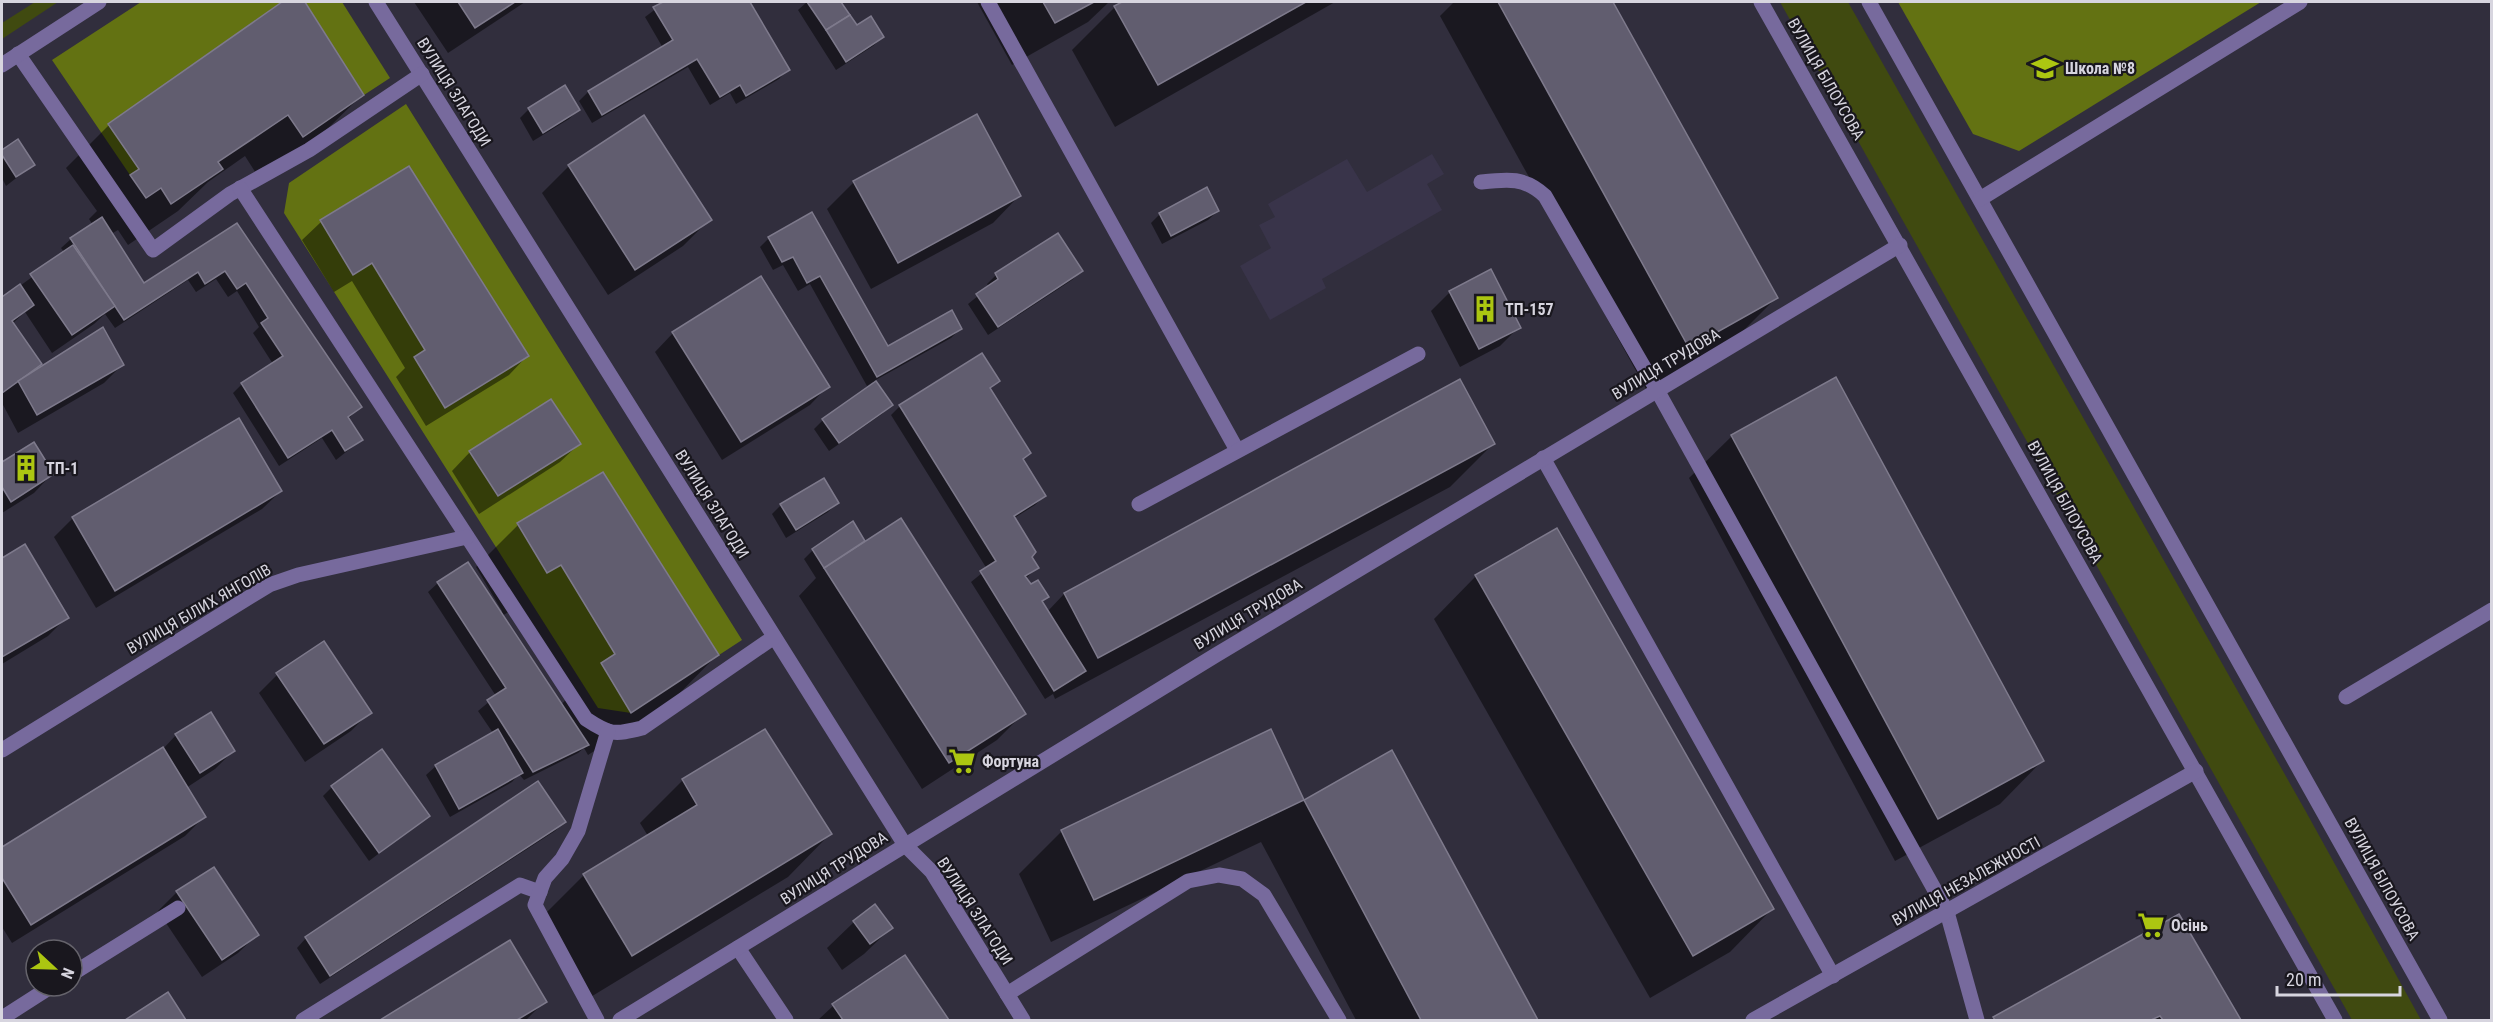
<svg xmlns="http://www.w3.org/2000/svg" width="2493" height="1022" font-family="'Roboto Condensed',sans-serif">
	<rect width="100%" height="100%" fill="#312e3d"/>
	<!-- built -->
	<polygon fill="#39344a" points="1432,154 1444,174 1427,184 1442,210 1322,279 1326,288 1270,320 1240,266 1271,248 1259,225 1275,217 1268,204 1347,159 1367,192"/>
	<!-- green -->
	<g fill="#404a10">
		<polygon points="35,2 58,2 2,39 2,23"/>
		<polygon points="1780,2 1848,2 2305,810 2421,1020 2352,1020"/>
	</g>
	<!-- forest -->
	<g fill="#637212" fill-rule="evenodd">
		<polygon points="141,2 282,2 108,124 139,169 130,175 52,60"/>
		<polygon points="305,2 342,2 390,78 364,95"/>
		<polygon points="1898,2 2261,2 2019,151 1973,134"/>
		<path d="M406,104L742,640L719,655L603,472L517,524L547,573L561,565L615,654L601,663L631,713L598,708L284,213L289,183ZM409,166L529,356L445,408L414,357L425,350L372,263L353,274L320,220ZM551,399L580,444L498,496L470,451Z"/>
	</g>
	<!-- shadow -->
	<g fill="#0007" fill-rule="evenodd">
		<polygon points="285,2 303,2 362,95 319,137 259,178 245,156 208,182 178,211 128,245 118,230 111,234 144,285 237,225 360,407 348,419 361,440 336,460 322,438 279,466 233,393 242,384 273,364 253,333 259,327 237,291 228,297 216,279 196,292 188,280 115,328 105,314 94,324 52,353 25,312 12,324 40,364 30,374 122,365 104,383 18,433 2,403 2,299 65,253 61,248 71,239 93,225 89,219 97,211 66,168 109,125"/>
		<polygon points="414,2 525,2 448,53"/>
		<polygon points="665,2 748,2 788,69 779,79 736,104 730,93 710,105 688,67 592,123 579,101 588,92 663,48 645,17"/>
		<polygon points="807,2 838,2 856,27 883,37 873,46 836,70 798,10"/>
		<polygon points="977,2 1109,2 1088,22 1012,65"/>
		<polygon points="1125,2 1335,2 1115,127 1072,50 1114,8"/>
		<polygon points="1454,2 1612,2 1776,298 1733,341 1646,389 1440,16"/>
		<polygon points="529,109 578,110 569,119 533,141 520,118"/>
		<polygon points="644,118 710,219 683,246 608,295 542,193 569,166"/>
		<polygon points="18,141 33,165 6,186 2,178 2,152"/>
		<polygon points="408,168 527,356 509,375 426,426 396,377 405,368 352,281 334,292 302,240 321,222"/>
		<polygon points="854,182 1019,196 993,223 871,289 827,209"/>
		<polygon points="1218,211 1208,220 1162,244 1151,223 1160,214"/>
		<polygon points="812,214 887,348 960,329 951,338 874,381 891,405 882,414 829,451 814,429 823,420 875,384 873,382 867,386 810,284 798,291 783,265 773,270 760,247 769,238"/>
		<polygon points="1081,271 1072,280 988,335 968,304 989,287 987,284 996,275"/>
		<polygon points="1450,292 1519,327 1500,346 1460,367 1431,311"/>
		<polygon points="673,333 828,386 810,405 722,460 655,352"/>
		<polygon points="998,381 989,390 1029,453 1022,460 1044,496 1035,505 1013,519 1037,568 1025,579 1030,586 1047,597 1041,603 1047,612 1064,594 1459,381 1493,444 1450,487 1055,699 1053,694 1045,699 971,582 987,569 891,415 900,406"/>
		<polygon points="239,420 281,491 262,509 96,608 54,537 73,518"/>
		<polygon points="1732,436 2042,761 2000,804 1895,861 1689,478"/>
		<polygon points="33,444 52,474 34,493 2,513 2,464"/>
		<polygon points="579,444 560,462 479,514 452,471 470,452"/>
		<polygon points="837,503 828,512 786,538 772,514 781,505"/>
		<path d="M518,525L717,655L675,698L588,755L584,748L578,753L524,780L519,774L512,782L450,817L426,775L436,766L493,733L478,711L496,696L428,592L438,583L500,613L502,611L476,567ZM518,606L571,694L561,705L502,616Z"/>
		<polygon points="864,541 859,546 1024,713 997,740 922,789 799,596 816,578 804,559 813,550"/>
		<polygon points="25,546 67,617 48,636 2,664 2,560"/>
		<polygon points="1476,576 1772,909 1730,952 1650,998 1434,619"/>
		<polygon points="277,675 370,712 351,731 305,762 259,693"/>
		<polygon points="1270,731 1303,802 1392,752 1536,1020 1356,1020 1261,842 1051,942 1019,874 1062,831"/>
		<polygon points="176,735 233,751 215,769 186,788 204,817 185,836 12,943 2,927 2,849 163,749"/>
		<polygon points="683,780 830,834 788,877 589,998 541,918 584,875 648,836 640,823"/>
		<polygon points="538,783 564,822 555,831 320,984 297,948 306,938"/>
		<polygon points="332,787 428,816 369,861 323,796"/>
		<polygon points="213,869 257,935 238,953 202,977 158,911 177,892"/>
		<polygon points="2178,916 2239,1020 1991,1020 1994,1018"/>
		<polygon points="854,922 891,928 864,954 842,970 827,948"/>
		<polygon points="509,942 545,1001 526,1020 383,1020"/>
		<polygon points="904,957 947,1020 818,1020 833,1006"/>
		<polygon points="168,994 184,1020 127,1020"/>
	</g>
	<!-- building -->
	<g fill="#615d6f" stroke="#7e7a8c" stroke-width="1.5">
		<polygon points="282,2 305,2 364,95 303,137 288,115 218,162 223,169 171,204 161,188 146,198 130,175 139,169 108,124"/>
		<polygon points="458,2 515,2 475,28"/>
		<polygon points="663,2 750,2 790,70 746,96 740,85 720,97 697,59 602,115 588,91 673,40 653,7"/>
		<polygon points="807,2 841,2 850,15 826,30"/>
		<polygon points="1043,2 1094,2 1055,23"/>
		<polygon points="1122,2 1306,2 1158,85 1114,6"/>
		<polygon points="1498,2 1613,2 1778,298 1689,348"/>
		<polygon points="850,15 857,25 871,16 884,37 846,62 826,30"/>
		<polygon points="565,85 580,110 543,133 528,108"/>
		<polygon points="977,114 1021,196 898,263 853,181"/>
		<polygon points="644,115 712,220 635,270 568,165"/>
		<polygon points="18,139 35,165 16,177 2,155 2,150"/>
		<polygon points="409,166 529,356 445,408 414,357 425,350 372,263 353,275 320,220"/>
		<polygon points="1207,187 1219,211 1171,236 1159,213"/>
		<polygon points="812,212 888,346 952,310 962,329 877,377 820,276 807,283 793,257 782,262 768,237"/>
		<polygon points="102,217 144,283 237,223 362,407 348,417 363,440 345,451 332,430 288,458 241,383 283,356 261,323 268,318 246,283 237,289 225,271 205,284 198,272 124,320 70,238"/>
		<polygon points="1058,233 1083,271 998,327 976,294 998,279 995,273"/>
		<polygon points="73,245 115,306 72,335 30,274"/>
		<polygon points="1491,269 1521,328 1479,349 1449,291"/>
		<polygon points="761,276 830,387 741,442 672,332"/>
		<polygon points="20,284 34,305 12,321 42,364 2,393 2,297"/>
		<polygon points="103,327 124,365 37,415 18,381"/>
		<polygon points="982,353 1000,381 990,388 1031,453 1023,459 1046,496 1014,516 1036,552 1032,557 1039,568 1025,576 1031,584 1038,580 1049,597 1042,601 1086,671 1054,691 980,571 996,561 899,405"/>
		<polygon points="1836,377 2044,761 1938,819 1731,435"/>
		<polygon points="1460,379 1495,444 1098,658 1064,593"/>
		<polygon points="876,381 893,405 839,443 822,419"/>
		<polygon points="551,399 581,444 498,496 469,451"/>
		<polygon points="239,418 282,491 115,591 72,517"/>
		<polygon points="34,442 54,474 11,502 2,487 2,462"/>
		<polygon points="603,472 719,655 631,713 601,663 615,654 561,565 547,573 517,523"/>
		<polygon points="824,478 839,503 796,530 780,504"/>
		<polygon points="901,518 1026,714 949,763 824,568"/>
		<polygon points="853,521 865,541 824,568 812,549"/>
		<polygon points="1557,528 1774,909 1693,956 1475,575"/>
		<polygon points="25,544 69,618 2,657 2,558"/>
		<polygon points="468,562 589,745 533,772 487,700 506,688 437,582"/>
		<polygon points="324,641 372,713 324,744 276,673"/>
		<polygon points="211,712 235,751 200,773 175,734"/>
		<polygon points="498,729 523,773 459,809 435,765"/>
		<polygon points="765,729 832,834 632,956 583,874 697,805 682,779"/>
		<polygon points="1271,729 1304,800 1094,900 1061,830"/>
		<polygon points="163,747 206,817 31,925 2,878 2,847"/>
		<polygon points="382,749 430,816 379,853 331,786"/>
		<polygon points="1392,750 1538,1020 1421,1020 1304,800"/>
		<polygon points="538,781 566,822 330,976 305,937"/>
		<polygon points="214,867 259,935 222,960 176,891"/>
		<polygon points="875,904 893,928 870,944 853,921"/>
		<polygon points="2179,914 2241,1020 2163,1020 2160,1016 2151,1020 1995,1020 1993,1017"/>
		<polygon points="510,940 547,1002 517,1020 380,1020"/>
		<polygon points="905,955 949,1020 843,1020 832,1004"/>
		<polygon points="168,992 186,1020 125,1020"/>
	</g>
	<g fill="none" stroke-linecap="round" stroke-linejoin="round">
		<!-- minor -->
		<g stroke="#776a9d" stroke-width="15">
			<polyline points="376,2 905,845 932,872 1023,1020"/>
			<polyline points="988,2 1237,450"/>
			<polyline points="1761,2 2335,1020"/>
			<polyline points="1869,2 2440,1020"/>
			<polyline points="18,54 153,250 230,194 309,150 422,74"/>
			<polyline points="2,65 99,2"/>
			<path d="M1481,182C1508,179 1525,177 1545,196L1657,390L1947,912L1977,1020"/>
			<path d="M240,188L586,719C610,735 614,735 642,728L774,637"/>
			<polyline points="1980,199 2300,2"/>
			<polyline points="1543,458 1833,976"/>
			<polyline points="1139,504 1418,354"/>
			<polyline points="2346,697 2492,610"/>
			<polyline points="2,750 269,585 298,575 467,537"/>
			<polyline points="738,948 786,1020"/>
			<polyline points="72,974 178,908"/>
			<polyline points="1007,994 1188,881 1219,875 1242,879 1264,895 1339,1020"/>
			<polyline points="2,1018 52,986"/>
			<polyline points="303,1020 520,885 540,892"/>
			<polyline points="597,1020 535,905 545,878 562,859 578,831 608,731"/>
			<polyline points="620,1020 1216,655 1900,245"/>
			<polyline points="1753,1020 2196,771"/>
		</g>
	</g>
	<!-- icons -->
	<defs>
		<symbol id="school-bare" viewBox="-9 -9 18 18"><path d="M0-5L7-2L0 1L-7-2ZM-4 1L0 2.5L4 1V4Q0 6-4 4Z" fill="#acc611" stroke="#19171e" stroke-width="2.5" paint-order="stroke"/></symbol>
		<symbol id="building-bare" viewBox="-9 -9 18 18"><path d="M-4-6H4V6H1V3H-1V6H-4ZM-2.5-4.3h1.7v1.8h-1.7ZM.8-4.3h1.7v1.8H.8ZM-2.5-1h1.7V.8h-1.7ZM.8-1h1.7V.8H.8Z" fill="#acc611" stroke="#19171e" stroke-width="2.5" paint-order="stroke"/></symbol>
		<symbol id="supermarket-bare" viewBox="-9 -9 18 18"><path d="M-6-5.5h2.5l.6 2H6L4.5 2H-2.5L-4.4-4H-6ZM-1.5 3.2a1.3 1.3 0 1 0 .1 0ZM3 3.2a1.3 1.3 0 1 0 .1 0Z" fill="#acc611" stroke="#19171e" stroke-width="2.5" paint-order="stroke"/></symbol>
	</defs>
	<g fill-rule="evenodd">
		<use href="#school-bare" x="2026" y="49" width="38" height="38"/>
		<use href="#building-bare" x="1466" y="290" width="38" height="38"/>
		<use href="#building-bare" x="7" y="449" width="38" height="38"/>
		<use href="#supermarket-bare" x="943" y="742" width="38" height="38"/>
		<use href="#supermarket-bare" x="2132" y="906" width="38" height="38"/>
	</g>
	<g text-anchor="middle" dominant-baseline="central" stroke-width="4.5" stroke-linejoin="round" paint-order="stroke">
		<!-- poi labels -->
		<g font-size="16" font-weight="bold" fill="#d7d5df" stroke="#19171e" text-anchor="start">
			<text x="2065" y="68">Школа №8</text>
			<text x="1505" y="309">ТП-157</text>
			<text x="46" y="468">ТП-1</text>
			<text x="982" y="761">Фортуна</text>
			<text x="2171" y="925">Осінь</text>
		</g>
		<!-- street labels -->
		<g font-size="16" fill="#d7d5df" stroke="#19171e">
			<text transform="translate(1826 79) rotate(60)">ВУЛИЦЯ БІЛОУСОВА</text>
			<text transform="translate(454 92) rotate(58)">ВУЛИЦЯ ЗЛАГОДИ</text>
			<text transform="translate(1666 364) rotate(-31)">ВУЛИЦЯ ТРУДОВА</text>
			<text transform="translate(2065 502) rotate(61)">ВУЛИЦЯ БІЛОУСОВА</text>
			<text transform="translate(712 504) rotate(58)">ВУЛИЦЯ ЗЛАГОДИ</text>
			<text transform="translate(199 609) rotate(-30)">ВУЛИЦЯ БІЛИХ ЯНГОЛІВ</text>
			<text transform="translate(1248 614) rotate(-31)">ВУЛИЦЯ ТРУДОВА</text>
			<text transform="translate(834 868) rotate(-32)">ВУЛИЦЯ ТРУДОВА</text>
			<text transform="translate(2382 879) rotate(61)">ВУЛИЦЯ БІЛОУСОВА</text>
			<text transform="translate(1966 881) rotate(-29)">ВУЛИЦЯ НЕЗАЛЕЖНОСТІ</text>
			<text transform="translate(975 911) rotate(57)">ВУЛИЦЯ ЗЛАГОДИ</text>
		</g>
	</g>
	<!-- border -->
	<rect width="2493" height="1022" fill="none" stroke="#d7d5df" stroke-width="6"/>
	<!-- north arrow -->
	<g transform="translate(54 968) rotate(112)"><circle r="28" fill="#19171e" stroke="#65636b" stroke-width="1.5"/>
	<path d="M0-4.5L10 22L0 15L-10 22Z" fill="#acc611"/>
	<text y="-9" font-size="16" font-weight="bold" text-anchor="middle" fill="#d7d5df">N</text>
	</g>
	<!-- scale -->
	<path d="M2277 986v9h123v-9" fill="none" stroke="#d7d5df" stroke-width="3"/>
	<text x="2286" y="986" font-size="18" fill="#d7d5df" stroke="#19171e" stroke-width="4.5" paint-order="stroke">20 m</text>
</svg>
